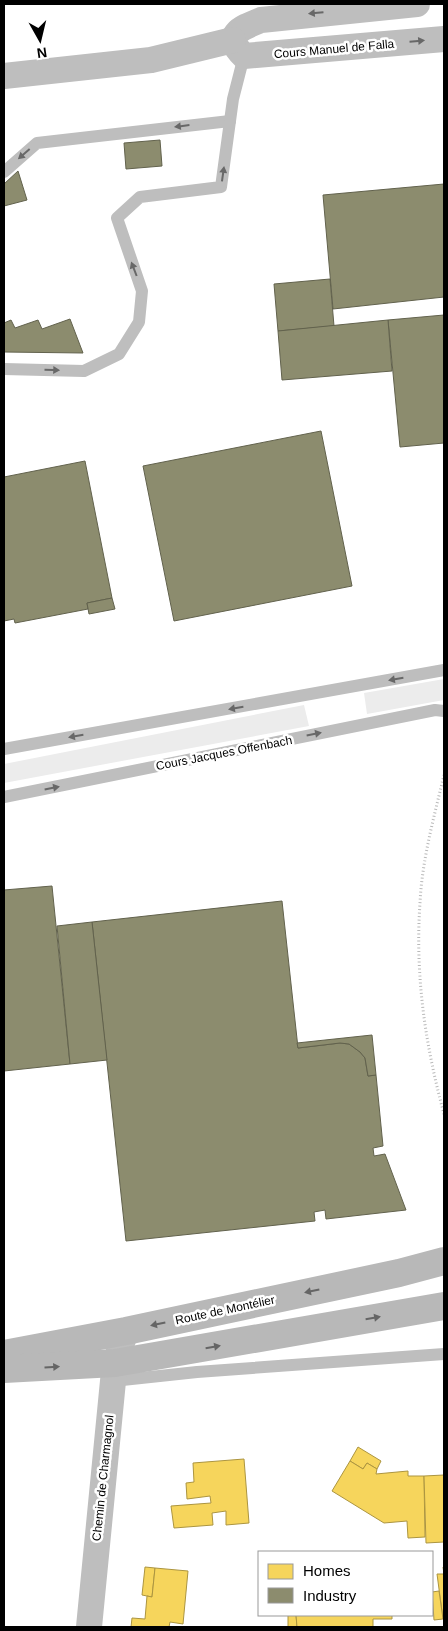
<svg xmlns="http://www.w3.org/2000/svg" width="448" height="1631" font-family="Helvetica,sans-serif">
	<rect width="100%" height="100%" fill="#fff"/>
	<!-- green -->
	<g fill="#ececec">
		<polygon points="444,679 444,700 367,714 364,693"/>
		<polygon points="304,705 309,726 4,783 4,764"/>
	</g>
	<!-- homes -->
	<g fill="#f6d55c" stroke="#ac9540">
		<polygon points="358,1447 381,1461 377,1469 367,1463 363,1469 350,1461"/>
		<polygon points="244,1459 249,1523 226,1525 226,1511 212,1513 213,1525 174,1528 171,1506 211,1503 210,1496 187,1499 186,1483 194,1482 193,1463"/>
		<polygon points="350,1461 363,1469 367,1463 377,1469 376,1474 408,1471 408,1476 424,1476 425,1537 408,1538 407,1521 384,1523 332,1491"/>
		<polygon points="444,1475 444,1542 426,1543 424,1476"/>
		<polygon points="145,1567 155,1568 152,1597 142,1595"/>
		<polygon points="443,1567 444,1567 444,1619 443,1619 437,1574 444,1574"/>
		<polygon points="155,1568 188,1571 183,1624 170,1622 169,1627 131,1627 132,1618 145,1619 147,1596 152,1597"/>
		<polygon points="439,1591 443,1619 434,1620 432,1592"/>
		<polygon points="288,1615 296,1615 297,1627 288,1627"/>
		<polygon points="296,1615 392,1615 392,1619 373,1619 373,1627 297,1627"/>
	</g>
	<!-- industry -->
	<g fill="#8c8c6e" stroke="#62624d">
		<polygon points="160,140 162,166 126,169 124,143"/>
		<polygon points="18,171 27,200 4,206 4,184"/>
		<polygon points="444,184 444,297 333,309 323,195"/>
		<polygon points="330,279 334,326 278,331 274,284"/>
		<polygon points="444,315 444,443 400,447 388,320"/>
		<polygon points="70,319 83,353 4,352 4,323 11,320 15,328 38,320 42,329"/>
		<polygon points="388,320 392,371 282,380 278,331"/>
		<polygon points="321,431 352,586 174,621 143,466"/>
		<polygon points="85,461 112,598 87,603 88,609 15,623 14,619 4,621 4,477"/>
		<polygon points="112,598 115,609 89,614 87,603"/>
		<polygon points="52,886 70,1064 4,1071 4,890"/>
		<polygon points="282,901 298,1048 340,1043 349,1044 360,1052 365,1058 368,1076 376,1075 383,1146 373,1148 374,1156 385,1154 406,1210 326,1219 325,1210 314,1212 315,1221 126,1241 92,922"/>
		<polygon points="92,922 107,1060 70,1064 57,926"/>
		<polygon points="372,1035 376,1075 368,1076 365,1058 360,1052 349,1044 340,1043 298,1048 297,1043"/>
	</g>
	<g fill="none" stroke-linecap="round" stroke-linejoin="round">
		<!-- path -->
		<path stroke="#b9b9b9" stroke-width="3" stroke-dasharray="1 2.5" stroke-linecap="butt" d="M444,775C434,817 422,860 420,903C415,975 425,1044 444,1114"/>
		<!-- service -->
		<g stroke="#bebebe" stroke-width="12">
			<polyline points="4,172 37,143 230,121"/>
			<polyline points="4,369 84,371 119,354 139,322 142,291 117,218 140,197 221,187 233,99 244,56"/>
			<polyline points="4,749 444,670"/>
			<polyline points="4,797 435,710 444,711"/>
			<polyline points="113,1381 197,1372 444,1354"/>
		</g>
		<!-- minor -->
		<g stroke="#bebebe" stroke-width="26">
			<path d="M417,4L261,20C241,28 222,35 244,56L444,39"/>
			<polyline points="4,76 151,60 233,40"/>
			<polyline points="89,1627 113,1381 115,1363 126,1331"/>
		</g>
		<!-- secondary -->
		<g stroke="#b8b8b8" stroke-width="28">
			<polyline points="4,1354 126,1331 399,1273 444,1261"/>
			<polyline points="4,1369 115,1363 444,1306"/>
		</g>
	</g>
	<!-- one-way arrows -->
	<defs><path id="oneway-solid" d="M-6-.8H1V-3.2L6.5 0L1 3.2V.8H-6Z" transform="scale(1.25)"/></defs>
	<g fill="#686868">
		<use href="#oneway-solid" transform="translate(316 13) rotate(175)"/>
		<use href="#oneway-solid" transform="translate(417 41) rotate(-5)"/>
		<use href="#oneway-solid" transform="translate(182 126) rotate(173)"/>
		<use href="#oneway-solid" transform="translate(24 154) rotate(139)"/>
		<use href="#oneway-solid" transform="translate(223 174) rotate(-82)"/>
		<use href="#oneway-solid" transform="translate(134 269) rotate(-111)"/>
		<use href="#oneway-solid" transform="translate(52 370) rotate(2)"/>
		<use href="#oneway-solid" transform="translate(396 679) rotate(170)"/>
		<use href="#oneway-solid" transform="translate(236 708) rotate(170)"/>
		<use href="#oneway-solid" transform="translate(314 734) rotate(-11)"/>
		<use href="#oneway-solid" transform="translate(76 736) rotate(170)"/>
		<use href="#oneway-solid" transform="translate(52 788) rotate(-11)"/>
	</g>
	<g fill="#656565">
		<use href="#oneway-solid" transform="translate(312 1291) rotate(168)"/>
		<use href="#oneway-solid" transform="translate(373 1318) rotate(-10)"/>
		<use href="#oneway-solid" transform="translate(158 1324) rotate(168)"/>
		<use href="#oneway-solid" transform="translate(213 1347) rotate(-10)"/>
		<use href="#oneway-solid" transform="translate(52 1367) rotate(-4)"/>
	</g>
	<g text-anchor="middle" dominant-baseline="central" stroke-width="5" stroke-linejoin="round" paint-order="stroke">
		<!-- street labels -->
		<g font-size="12" fill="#000" stroke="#fff">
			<text transform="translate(334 49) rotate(-5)">Cours Manuel de Falla</text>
			<text transform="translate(224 753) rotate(-11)">Cours Jacques Offenbach</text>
			<text transform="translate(225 1310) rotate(-12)">Route de Montélier</text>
			<text transform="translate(103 1478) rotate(-84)">Chemin de Charmagnol</text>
		</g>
	</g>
	<!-- border -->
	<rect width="448" height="1631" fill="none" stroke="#000000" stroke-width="10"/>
	<!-- legend -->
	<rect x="258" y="1551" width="175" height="65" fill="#ffffff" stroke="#999999"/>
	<rect x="268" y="1564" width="25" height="15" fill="#f6d55c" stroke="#999999"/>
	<text x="303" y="1576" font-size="15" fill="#000000">Homes</text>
	<rect x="268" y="1588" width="25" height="15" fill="#8c8c6e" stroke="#999999"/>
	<text x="303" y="1601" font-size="15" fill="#000000">Industry</text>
	<!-- north arrow -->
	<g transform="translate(40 40) rotate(172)" stroke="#ffffff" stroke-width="4" paint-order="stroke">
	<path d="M0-4L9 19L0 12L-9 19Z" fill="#000000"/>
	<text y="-8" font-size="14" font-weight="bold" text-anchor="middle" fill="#000000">N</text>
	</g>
</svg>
